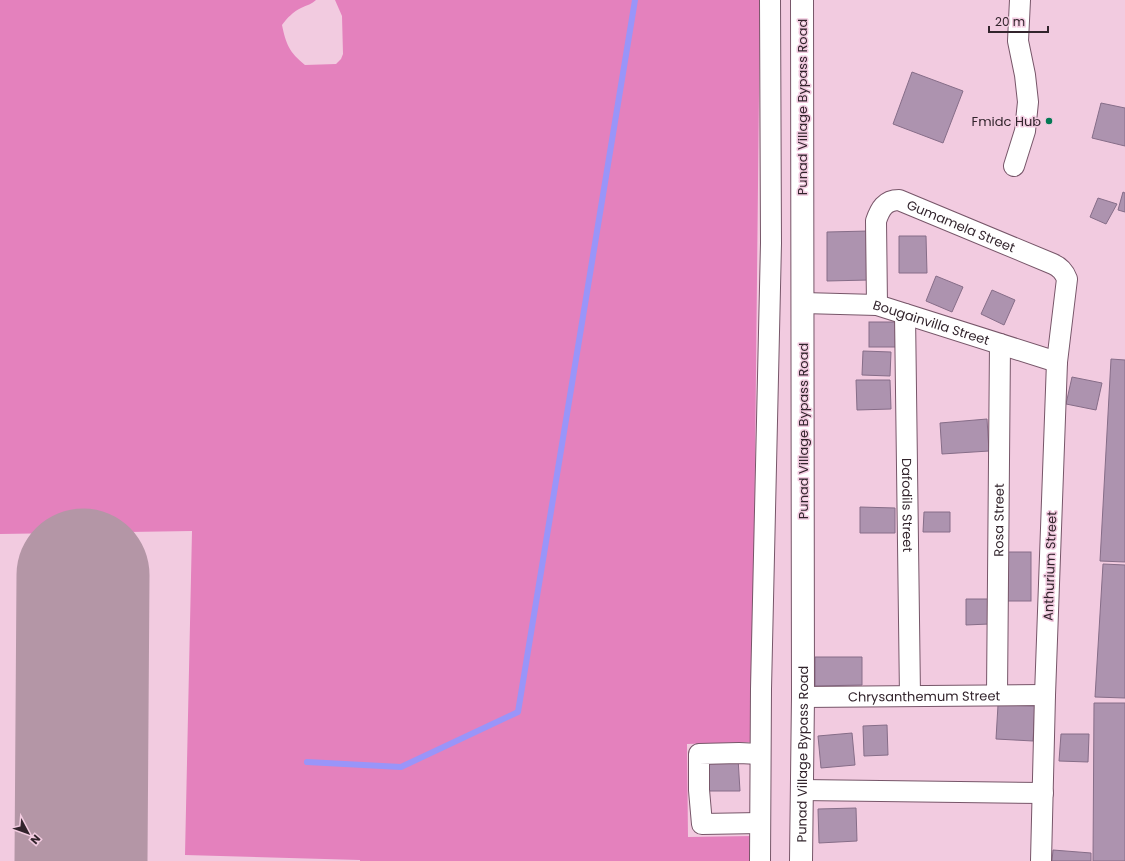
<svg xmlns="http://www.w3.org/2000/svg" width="1125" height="861" font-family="Poppins,sans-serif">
	<rect width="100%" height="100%" fill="#f2cbe0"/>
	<!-- green -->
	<path fill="#e481bd" d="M0,0H316C312,4 307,5 301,8C293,12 287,18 282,25C286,44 289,52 305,65L336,64L341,59L343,54L342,16L335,0H760L752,742L687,744L688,837L753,836V861H360V860L185,855L192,531L0,534Z"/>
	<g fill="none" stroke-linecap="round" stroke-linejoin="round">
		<!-- stream -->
		<polyline stroke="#9995f9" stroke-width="6" points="307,762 401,767 518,712 635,0"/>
		<!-- runway -->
		<polyline stroke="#b496a6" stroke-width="133" points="81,861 83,575"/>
	</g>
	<!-- building -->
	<g fill="#ad93af" stroke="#866d88">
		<polygon points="912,72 963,91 943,143 893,124"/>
		<polygon points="1101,103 1125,108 1125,146 1092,138"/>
		<polygon points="1123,192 1125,193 1125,212 1118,210"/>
		<polygon points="1098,198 1117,204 1106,224 1090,217"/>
		<polygon points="869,231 869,280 827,281 827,232"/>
		<polygon points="899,236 926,236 927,273 899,273"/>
		<polygon points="936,276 963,287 952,312 926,301"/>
		<polygon points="992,290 1015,300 1004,325 981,314"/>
		<rect x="869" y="322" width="29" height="25"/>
		<polygon points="863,351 891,352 890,376 862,375"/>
		<polygon points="1111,359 1125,360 1125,562 1100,561"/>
		<polygon points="1072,377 1102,383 1096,410 1066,404"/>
		<polygon points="856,380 890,380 891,409 857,410"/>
		<polygon points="987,419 989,451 942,454 940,423"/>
		<polygon points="860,507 895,508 895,533 860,533"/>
		<polygon points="924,512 950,512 950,532 923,532"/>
		<rect x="1007" y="552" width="24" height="49"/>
		<polygon points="1103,564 1125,565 1125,698 1095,697"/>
		<polygon points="966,599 988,599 989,624 966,625"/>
		<polygon points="815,657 862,657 862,685 815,686"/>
		<polygon points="1094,703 1125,703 1125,861 1093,861"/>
		<polygon points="998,705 1035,706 1033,741 996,739"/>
		<polygon points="887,725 888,755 864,756 863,726"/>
		<polygon points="852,733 855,765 821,768 818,736"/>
		<polygon points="1061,734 1089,734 1088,762 1059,761"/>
		<polygon points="702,758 738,758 740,791 702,791"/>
		<polygon points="856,808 857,841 819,843 818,809"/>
		<polygon points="1053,850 1091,853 1091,861 1052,861"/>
	</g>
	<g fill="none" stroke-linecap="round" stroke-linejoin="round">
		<defs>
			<g id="minor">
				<polyline points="1014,166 1025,131 1028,102 1025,75 1018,41 1020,0"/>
				<path id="s1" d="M803,303L877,305L1057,362"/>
				<path id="s2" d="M877,305L876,221C880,209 885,200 899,200L1053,264C1060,267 1064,271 1067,279L1057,362L1045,695L1041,861"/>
				<path id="s3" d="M905,314L910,696"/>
				<path id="s4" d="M997,695L1000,344"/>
				<path id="s5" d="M803,697L1045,695"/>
				<polyline points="802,790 1043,793"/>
				<polyline points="760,823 702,824 699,790 699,754 739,753 760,754"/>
				<polyline points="760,861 761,689 771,243 770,0"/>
			</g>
			<g id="major">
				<path id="s6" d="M801,861L803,697L802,0"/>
			</g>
		</defs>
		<!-- minor casing -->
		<use href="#minor" stroke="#775669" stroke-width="22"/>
		<!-- major casing -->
		<use href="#major" stroke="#775669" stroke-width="24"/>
		<!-- minor -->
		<use href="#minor" stroke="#fff" stroke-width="20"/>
		<!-- major -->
		<use href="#major" stroke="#fff" stroke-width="22"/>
	</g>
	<!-- markers -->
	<circle fill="#047955" stroke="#f2cbe0" stroke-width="1.5" cx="1049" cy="121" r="4"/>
	<g text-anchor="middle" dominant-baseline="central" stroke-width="3" stroke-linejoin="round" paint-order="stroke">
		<!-- street labels -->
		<g font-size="13" fill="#32242c" stroke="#f2cbe0">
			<text transform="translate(802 107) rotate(-90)">Punad Village Bypass Road</text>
			<text stroke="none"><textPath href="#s2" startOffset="185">Gumamela Street</textPath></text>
			<text stroke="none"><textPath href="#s1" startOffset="131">Bougainvilla Street</textPath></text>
			<text transform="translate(803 431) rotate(-90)">Punad Village Bypass Road</text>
			<text stroke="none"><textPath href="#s3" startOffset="191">Dafodils Street</textPath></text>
			<text stroke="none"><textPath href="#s4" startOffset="175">Rosa Street</textPath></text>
			<text transform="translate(1050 566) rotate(-88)">Anthurium Street</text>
			<text stroke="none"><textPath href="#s5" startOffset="121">Chrysanthemum Street</textPath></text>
			<text stroke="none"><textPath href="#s6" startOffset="107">Punad Village Bypass Road</textPath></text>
		</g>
		<!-- poi labels -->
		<g font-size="13" fill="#32242c" stroke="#f2cbe0" text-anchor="end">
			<text x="1041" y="121">Fmidc Hub</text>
		</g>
	</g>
	<!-- north arrow -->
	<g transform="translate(28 833) rotate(131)" stroke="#f2cbe0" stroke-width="3" paint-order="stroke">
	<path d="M0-3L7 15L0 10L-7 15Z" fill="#32242c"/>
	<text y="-6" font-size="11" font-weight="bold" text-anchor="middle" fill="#32242c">N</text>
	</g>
	<!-- scale -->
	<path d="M989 26v6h59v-6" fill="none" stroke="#32242c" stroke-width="2"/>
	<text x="995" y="26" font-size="12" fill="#32242c" stroke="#f2cbe0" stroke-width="3" paint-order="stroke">20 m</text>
</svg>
